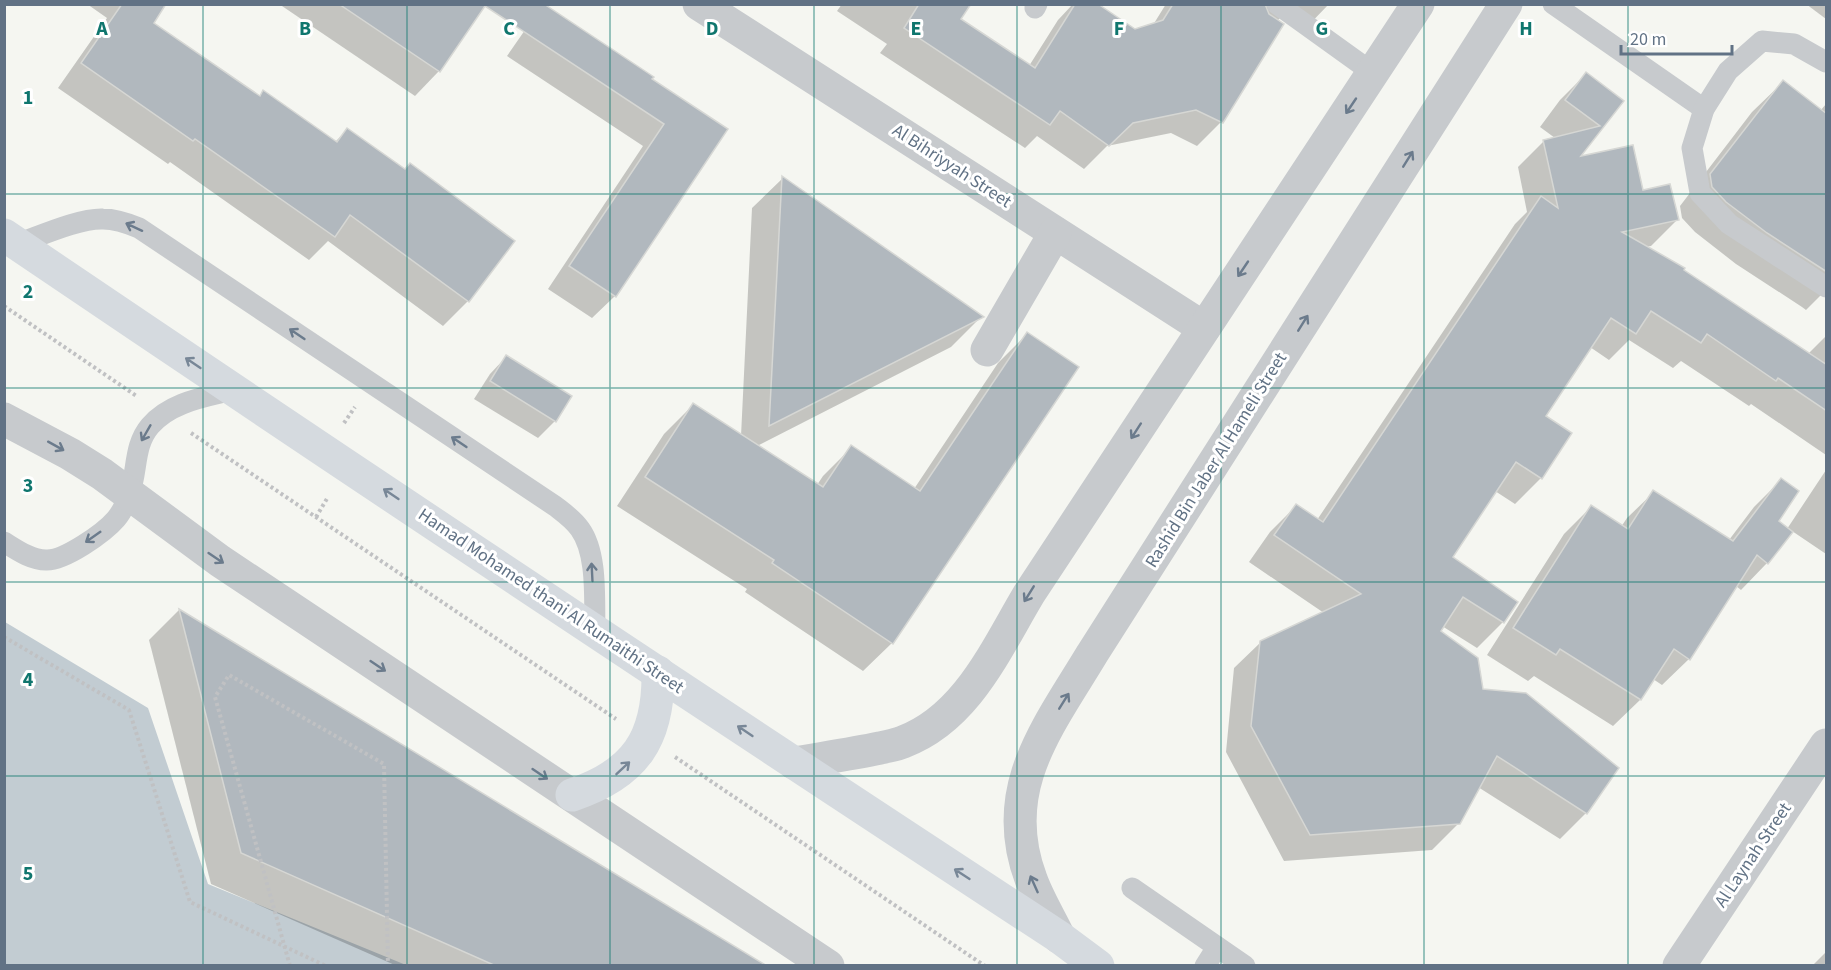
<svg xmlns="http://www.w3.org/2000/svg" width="1831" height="970" font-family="'Source Sans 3',sans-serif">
	<rect width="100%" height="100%" fill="#f5f6f1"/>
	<!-- water -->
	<polygon fill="#c2ccd2" points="5,622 148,708 208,884 406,965 5,965"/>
	<!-- shadow -->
	<g fill="#0003">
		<polygon points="87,4 165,4 152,23 259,97 263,92 335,142 347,130 404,171 513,241 468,301 443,326 328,241 309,260 170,162 168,164 58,88 107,18"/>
		<polygon points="279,4 484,4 439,71 415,96"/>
		<polygon points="842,4 969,4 959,19 1029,66 1058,20 1073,4 1095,4 1134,30 1153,25 1166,4 1329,4 1302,32 1280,18 1277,21 1221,122 1197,146 1171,133 1107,146 1084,169 1037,136 1025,148 880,53 887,44 837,11"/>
		<polygon points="1806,4 1826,4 1826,19"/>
		<polygon points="525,30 650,79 726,129 615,296 592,318 548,289 643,146 507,56"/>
		<polygon points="1586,74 1622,101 1577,159 1641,192 1677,220 1651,246 1645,247 1808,354 1826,336 1826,455 1751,404 1749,406 1681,361 1673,368 1629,340 1609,360 1590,347 1544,417 1541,478 1515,504 1495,491 1451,557 1503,622 1477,648 1442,626 1439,631 1482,690 1586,813 1560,839 1478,787 1459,823 1432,850 1284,861 1226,752 1234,668 1261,642 1324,613 1249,562 1270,532 1296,506 1317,520 1515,224 1527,212 1518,167 1544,141 1555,138 1540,127 1560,100"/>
		<polygon points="1783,82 1820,111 1826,104 1826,290 1806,310 1802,307 1736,264 1695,232 1682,218 1680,206 1752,112"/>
		<polygon points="783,178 981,317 951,347 757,446 817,485 823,476 852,447 914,489 998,363 1027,334 892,643 863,671 745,592 747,589 617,506 664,434 693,405 741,436 752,208"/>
		<polygon points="506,357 555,421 538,438 474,399 490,374"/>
		<polygon points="1826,470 1826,554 1792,531 1767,563 1741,590 1736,586 1689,659 1662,685 1653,679 1640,700 1613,726 1534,676 1528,681 1487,655 1564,534 1591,507 1621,527 1627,518 1654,492 1729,540 1754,507 1781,480 1777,522 1787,529"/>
		<polygon points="179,610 764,966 397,966 211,884 149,640"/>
		<polygon points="1826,952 1826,966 1813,966 1814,964"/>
	</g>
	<!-- building -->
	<g fill="#b1b8be" stroke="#d6d7d4" stroke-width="1.5">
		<polygon points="122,4 166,4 154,23 260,96 263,90 337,142 347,128 405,169 410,163 515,241 469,302 350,215 335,237 195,139 193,141 81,63"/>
		<polygon points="339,4 544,4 654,77 652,79 728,129 616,297 569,266 664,124 485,6 440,72"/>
		<polygon points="919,4 971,4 961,19 1035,68 1075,4 1098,4 1135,29 1163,20 1173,4 1265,4 1269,14 1284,24 1223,123 1196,110 1133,123 1109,146 1060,111 1050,125 904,28"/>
		<polygon points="1586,72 1624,101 1581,156 1633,145 1643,190 1670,184 1679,220 1622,232 1685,268 1684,270 1827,365 1827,411 1778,378 1776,381 1707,334 1701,343 1651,311 1636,334 1611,318 1546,416 1572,433 1542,479 1516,462 1453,557 1518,602 1504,623 1463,597 1441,631 1478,658 1483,689 1526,693 1619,768 1587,814 1497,756 1460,824 1310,835 1251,726 1260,641 1361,594 1274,535 1296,504 1323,522 1541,196 1558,208 1543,140 1600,126 1565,100"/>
		<polygon points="1783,80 1827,114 1827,272 1767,233 1726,202 1712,187 1710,174"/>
		<polygon points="782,176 984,317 769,426"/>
		<polygon points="1027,332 1079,367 893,644 772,563 774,560 645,477 693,403 823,487 851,445 920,491"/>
		<polygon points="506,355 572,396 556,422 490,381"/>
		<polygon points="1781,478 1799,491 1779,521 1793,532 1768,564 1757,555 1690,660 1674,649 1641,700 1560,649 1556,655 1513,628 1591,505 1628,529 1653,490 1733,541"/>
		<polygon points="179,609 767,966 496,966 241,853"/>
	</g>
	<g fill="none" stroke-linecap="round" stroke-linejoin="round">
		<!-- path -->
		<g stroke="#c0c1c3" stroke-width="4" stroke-dasharray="3 3" stroke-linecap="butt">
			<polyline points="4,306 138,397"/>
			<polyline points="344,423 355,407"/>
			<polyline points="191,433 616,719"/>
			<polyline points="316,517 328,497"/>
			<polyline points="4,637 129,710 190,902 326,966"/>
			<polyline points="675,757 985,966"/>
			<polyline points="290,966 215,697 229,675 384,764 388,966"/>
		</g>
		<!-- service -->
		<g stroke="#c7cacd" stroke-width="21">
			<polyline points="1277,4 1373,73"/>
			<polyline points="1553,4 1704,109"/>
			<polyline points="1035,8 1037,4"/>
			<polyline points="1826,62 1794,44 1762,41 1728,71 1704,109 1692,148 1700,193 1729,224 1826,287"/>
			<path d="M17,244C40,236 80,218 103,219C116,219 127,223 139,228L555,506C564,513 573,519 580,529C598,554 594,600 595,630"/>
			<path d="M4,542C17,550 31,560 46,560C64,561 104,533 116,519C122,512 126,503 129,495C138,472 133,446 150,426C170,402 205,397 233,390"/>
			<polyline points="1132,888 1245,966"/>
			<polyline points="1205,966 1217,947"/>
		</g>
		<!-- minor -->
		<g stroke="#c7cacd" stroke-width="33">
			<polyline points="699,4 1204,328"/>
			<polyline points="987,350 1055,233"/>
			<polyline points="4,419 70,454 102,474 220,561 828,966"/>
			<polyline points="1679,966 1826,745"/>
		</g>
		<!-- tertiary -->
		<g stroke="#c7cacd" stroke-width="33">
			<path d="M794,763C823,758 852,754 880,748C888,746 896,745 903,742C967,718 996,649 1029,594L1418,4"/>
			<path d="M1059,937C1050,918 1038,899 1031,879C997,789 1048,727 1092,654L1506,4"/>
		</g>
		<!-- secondary -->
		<g stroke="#d5dadf" stroke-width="33">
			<path d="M4,235C354,472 706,706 1059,937L1098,966"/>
			<path d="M572,795C635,774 659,739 658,672"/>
		</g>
	</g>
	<!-- one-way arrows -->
	<defs><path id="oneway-shaft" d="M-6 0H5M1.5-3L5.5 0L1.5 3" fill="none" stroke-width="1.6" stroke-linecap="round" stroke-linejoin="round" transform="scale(1.5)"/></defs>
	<g stroke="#6b7b8c">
		<use href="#oneway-shaft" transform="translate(1351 106) rotate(124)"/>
		<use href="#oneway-shaft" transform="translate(1408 159) rotate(-58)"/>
		<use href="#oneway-shaft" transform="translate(134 227) rotate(-155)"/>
		<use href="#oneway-shaft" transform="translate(1243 269) rotate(124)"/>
		<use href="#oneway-shaft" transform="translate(1303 323) rotate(-58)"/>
		<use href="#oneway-shaft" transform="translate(297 334) rotate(-146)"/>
		<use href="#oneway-shaft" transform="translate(1136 431) rotate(123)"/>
		<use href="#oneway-shaft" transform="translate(146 433) rotate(120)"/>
		<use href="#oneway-shaft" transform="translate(459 442) rotate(-146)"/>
		<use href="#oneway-shaft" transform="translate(56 446) rotate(29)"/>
		<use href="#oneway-shaft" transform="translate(93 537) rotate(145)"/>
		<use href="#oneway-shaft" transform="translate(216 558) rotate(34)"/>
		<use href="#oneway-shaft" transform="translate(592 572) rotate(-93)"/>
		<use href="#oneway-shaft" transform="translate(1029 594) rotate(122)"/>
		<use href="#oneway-shaft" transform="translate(378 666) rotate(34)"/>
		<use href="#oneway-shaft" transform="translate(1064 701) rotate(-58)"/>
		<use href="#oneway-shaft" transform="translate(540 774) rotate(34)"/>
		<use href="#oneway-shaft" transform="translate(1034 884) rotate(-114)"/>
	</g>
	<g stroke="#788797">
		<use href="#oneway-shaft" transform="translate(193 363) rotate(-146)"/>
		<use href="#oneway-shaft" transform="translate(391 494) rotate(-146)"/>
		<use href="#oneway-shaft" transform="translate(745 731) rotate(-146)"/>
		<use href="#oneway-shaft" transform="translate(623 768) rotate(-43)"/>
		<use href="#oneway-shaft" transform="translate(962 874) rotate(-147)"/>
	</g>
	<!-- grid -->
	<path fill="none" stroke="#0f766e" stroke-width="1.5" stroke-opacity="0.55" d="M203,4V966M407,4V966M610,4V966M814,4V966M1017,4V966M1221,4V966M1424,4V966M1628,4V966M4,194H1826M4,388H1826M4,582H1826M4,776H1826"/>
	<g text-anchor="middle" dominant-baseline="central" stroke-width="6" stroke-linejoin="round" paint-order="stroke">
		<!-- street labels -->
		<g font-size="18" fill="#617285" stroke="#fff">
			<text transform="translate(952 166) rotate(33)">Al Bihriyyah Street</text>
			<text transform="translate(1216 460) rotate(-58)">Rashid Bin Jaber Al Hameli Street</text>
			<text transform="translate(551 601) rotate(34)">Hamad Mohamed thani Al Rumaithi Street</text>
			<text transform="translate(1753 855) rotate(-56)">Al Laynah Street</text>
		</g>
	</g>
	<g font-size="20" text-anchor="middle" font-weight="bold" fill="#0f766e" stroke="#fff" stroke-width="6" stroke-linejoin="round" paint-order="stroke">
		<text x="102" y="35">A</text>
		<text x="305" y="35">B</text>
		<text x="509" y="35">C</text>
		<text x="712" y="35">D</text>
		<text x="916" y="35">E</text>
		<text x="1119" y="35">F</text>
		<text x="1322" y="35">G</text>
		<text x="1526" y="35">H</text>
		<text x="28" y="104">1</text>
		<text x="28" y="298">2</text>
		<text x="28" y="492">3</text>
		<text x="28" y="686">4</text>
		<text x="28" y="880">5</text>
	</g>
	<!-- border -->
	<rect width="1831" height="970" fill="none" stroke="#617285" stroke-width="12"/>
	<!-- scale -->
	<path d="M1621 45v9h111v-9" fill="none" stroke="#617285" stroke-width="3"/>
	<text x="1630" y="45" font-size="18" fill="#617285" stroke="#ffffff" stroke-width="4.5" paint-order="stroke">20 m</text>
</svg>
